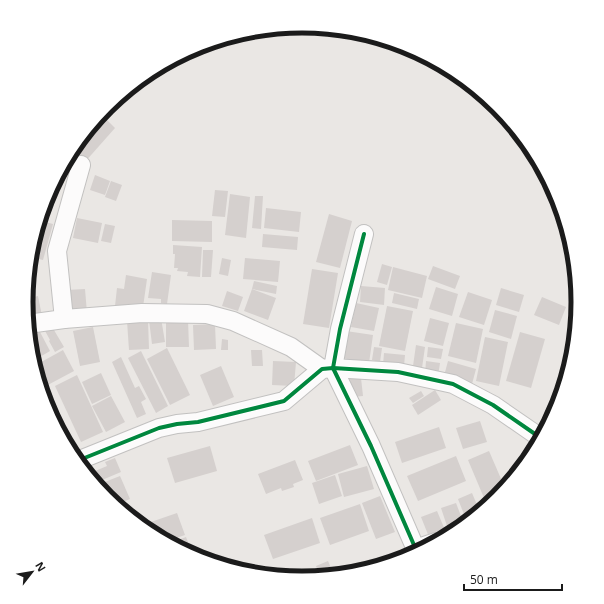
<svg xmlns="http://www.w3.org/2000/svg" width="604" height="604" font-family="'Open Sans',sans-serif">
	<rect width="100%" height="100%" fill="#eae7e4"/>
	<!-- building -->
	<g fill="#d5d0ce">
		<polygon points="101,114 115,128 84,163 71,151"/>
		<polygon points="95,175 110,181 105,195 90,190"/>
		<polygon points="111,181 122,185 116,201 105,197"/>
		<polygon points="215,190 228,191 225,217 212,216"/>
		<polygon points="230,194 250,197 246,238 225,235"/>
		<polygon points="255,196 263,196 261,229 252,228"/>
		<polygon points="266,208 301,212 299,232 264,228"/>
		<polygon points="329,214 352,221 340,268 316,262"/>
		<polygon points="77,218 102,223 98,243 73,238"/>
		<polygon points="172,220 212,221 212,242 172,241"/>
		<polygon points="41,221 53,224 43,260 31,257"/>
		<polygon points="105,224 115,226 111,243 101,241"/>
		<polygon points="263,234 298,237 297,250 262,247"/>
		<polygon points="173,245 202,247 200,277 187,276 188,272 177,271 178,268 174,268 175,254 173,254"/>
		<polygon points="203,250 213,250 211,277 202,277"/>
		<polygon points="222,258 231,260 228,276 219,274"/>
		<polygon points="245,258 280,261 278,282 243,279"/>
		<polygon points="382,264 392,267 387,285 377,282"/>
		<polygon points="433,266 460,276 455,289 428,279"/>
		<polygon points="393,267 427,276 422,298 388,290"/>
		<polygon points="312,269 338,273 329,328 303,324"/>
		<polygon points="152,272 171,275 167,304 161,303 161,299 148,298"/>
		<polygon points="126,275 147,279 143,307 126,305 126,308 115,306 117,288 124,289"/>
		<polygon points="254,281 277,286 276,294 252,289"/>
		<polygon points="361,286 385,288 384,305 360,302"/>
		<polygon points="436,287 458,294 452,316 429,309"/>
		<polygon points="501,288 524,295 519,312 496,305"/>
		<polygon points="85,289 87,313 68,314 66,290"/>
		<polygon points="252,289 276,298 268,320 244,311"/>
		<polygon points="227,291 243,297 238,311 222,306"/>
		<polygon points="468,292 492,300 484,325 459,317"/>
		<polygon points="394,293 419,299 417,309 392,303"/>
		<polygon points="38,296 42,316 28,320 26,299"/>
		<polygon points="542,297 566,307 559,325 534,315"/>
		<polygon points="356,303 379,308 374,331 351,327"/>
		<polygon points="387,306 413,311 405,351 379,346"/>
		<polygon points="495,310 517,316 511,339 489,332"/>
		<polygon points="161,318 165,342 152,344 149,320"/>
		<polygon points="430,318 449,323 443,346 424,341"/>
		<polygon points="148,320 149,349 129,350 127,321"/>
		<polygon points="166,320 188,320 189,347 166,347"/>
		<polygon points="456,323 483,329 476,363 448,356"/>
		<polygon points="215,324 216,349 194,350 193,325"/>
		<polygon points="51,325 64,347 55,352 49,341 50,340 44,329"/>
		<polygon points="93,327 100,362 80,366 73,331"/>
		<polygon points="346,331 373,335 369,363 342,358"/>
		<polygon points="40,332 50,351 33,361 30,338"/>
		<polygon points="520,332 545,339 531,388 506,381"/>
		<polygon points="485,337 508,342 499,386 476,381"/>
		<polygon points="222,339 228,340 228,350 221,350"/>
		<polygon points="416,345 425,347 422,368 413,366"/>
		<polygon points="374,347 382,348 380,362 372,360"/>
		<polygon points="428,347 443,349 441,359 427,357"/>
		<polygon points="167,348 190,395 170,405 147,359"/>
		<polygon points="63,350 74,371 44,387 34,366"/>
		<polygon points="251,350 262,350 263,366 252,366"/>
		<polygon points="141,351 168,406 156,413 128,358"/>
		<polygon points="384,353 405,355 404,366 383,365"/>
		<polygon points="121,357 135,388 139,386 146,399 141,402 146,414 137,418 112,362"/>
		<polygon points="273,361 296,362 294,386 272,385"/>
		<polygon points="426,361 440,363 438,376 425,374"/>
		<polygon points="448,361 476,369 472,384 444,376"/>
		<polygon points="221,366 234,397 213,406 200,375"/>
		<polygon points="101,373 111,395 92,404 82,382"/>
		<polygon points="77,375 103,432 81,442 55,386"/>
		<polygon points="361,378 363,396 352,397 350,379"/>
		<polygon points="435,390 441,400 418,415 412,405"/>
		<polygon points="421,391 424,396 413,403 409,398"/>
		<polygon points="111,396 125,422 106,432 92,406"/>
		<polygon points="480,421 487,442 463,449 456,428"/>
		<polygon points="439,427 446,448 402,463 395,442"/>
		<polygon points="350,445 358,465 316,481 308,461"/>
		<polygon points="210,446 217,471 175,483 167,458"/>
		<polygon points="489,451 505,488 497,497 487,505 468,460"/>
		<polygon points="456,456 466,481 418,501 407,476"/>
		<polygon points="115,458 121,472 95,483 88,474 107,466 105,462"/>
		<polygon points="295,460 303,480 293,484 294,487 282,491 281,488 266,494 258,474"/>
		<polygon points="367,466 374,489 344,497 338,474"/>
		<polygon points="335,475 342,496 319,504 312,483"/>
		<polygon points="120,476 130,499 116,505 107,497 97,485"/>
		<polygon points="472,493 480,512 467,522 458,499"/>
		<polygon points="380,496 395,532 376,539 362,503"/>
		<polygon points="456,503 464,524 448,529 441,508"/>
		<polygon points="360,504 369,531 330,545 320,518"/>
		<polygon points="437,511 445,530 429,537 421,517"/>
		<polygon points="177,513 185,535 167,541 151,533 148,523"/>
		<polygon points="312,518 320,543 273,559 264,535"/>
		<polygon points="186,537 193,555 170,543"/>
		<polygon points="328,561 334,575 320,576 316,566"/>
		<polygon points="315,570 318,576 297,578"/>
	</g>
	<g fill="none" stroke-linecap="round" stroke-linejoin="round">
		<defs>
			<g id="minor">
				<polyline points="364,234 340,329 333,368 371,446 417,552"/>
				<polyline points="64,319 142,313 207,314 233,321 291,347 322,369"/>
				<polyline points="28,324 64,319 57,251 81,165"/>
				<polyline points="77,461 159,428 177,424 198,422 284,401 322,369 333,368 398,372 453,384 493,405 535,434 541,437"/>
				<polyline points="415,549 436,542"/>
			</g>
		</defs>
		<!-- minor casing -->
		<use href="#minor" stroke="#c2c1c0" stroke-width="20"/>
		<!-- minor -->
		<use href="#minor" stroke="#fcfbfb" stroke-width="18"/>
		<defs>
			<g id="cycleway">
				<polyline points="364,234 340,329 333,368 371,446 417,552"/>
				<polyline points="77,461 159,428 177,424 198,422 284,401 322,369 333,368 398,372 453,384 493,405 535,434 541,437"/>
			</g>
		</defs>
		<!-- cycleway casing -->
		<use href="#cycleway" stroke="#fff" stroke-width="6"/>
		<!-- cycleway -->
		<use href="#cycleway" stroke="#00873e" stroke-width="4"/>
	</g>
	<!-- crop -->
	<path d="M0 0H604V604H0ZM33 302a269 269 0 1 1 538 0a269 269 0 1 1-538 0Z" fill="#fff" fill-rule="evenodd"/>
	<path fill="none" stroke="#1b1b1b" stroke-width="5" d="M33 302a269 269 0 1 1 538 0a269 269 0 1 1-538 0Z"/>
	<!-- north arrow -->
	<g transform="translate(32 572) rotate(59)" stroke="#ffffff" stroke-width="3" paint-order="stroke">
	<path d="M0-3L7 15L0 10L-7 15Z" fill="#1b1b1b"/>
	<text y="-6" font-size="11" font-weight="bold" text-anchor="middle" fill="#1b1b1b">N</text>
	</g>
	<!-- scale -->
	<path d="M464 584v6h98v-6" fill="none" stroke="#1b1b1b" stroke-width="2"/>
	<text x="470" y="584" font-size="12" fill="#1b1b1b" stroke="#ffffff" stroke-width="3" paint-order="stroke">50 m</text>
</svg>
